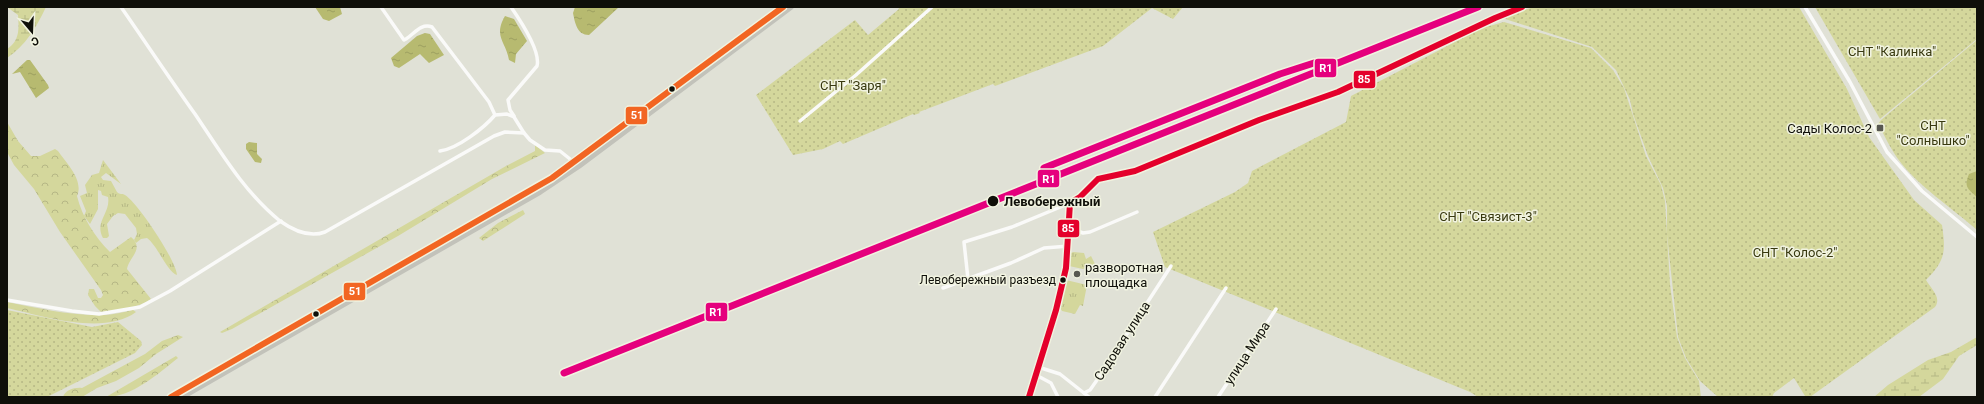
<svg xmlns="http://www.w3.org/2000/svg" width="1984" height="404" font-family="Roboto,sans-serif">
	<defs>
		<pattern id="grass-tufts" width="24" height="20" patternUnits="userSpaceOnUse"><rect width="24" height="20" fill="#d4d79c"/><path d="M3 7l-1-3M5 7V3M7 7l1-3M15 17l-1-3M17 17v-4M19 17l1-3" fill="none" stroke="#b5b785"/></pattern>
		<pattern id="forest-crowns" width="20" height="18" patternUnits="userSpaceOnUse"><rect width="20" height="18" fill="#d4d79c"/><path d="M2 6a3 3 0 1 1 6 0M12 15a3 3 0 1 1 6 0" fill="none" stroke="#b5b785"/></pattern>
		<pattern id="wetland-marsh" width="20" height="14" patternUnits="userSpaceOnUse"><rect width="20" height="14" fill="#d4d79c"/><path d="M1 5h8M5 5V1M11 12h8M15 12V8" fill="none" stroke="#b5b785"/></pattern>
		<pattern id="garden-dots" width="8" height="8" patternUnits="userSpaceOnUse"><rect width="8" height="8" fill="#d4d79c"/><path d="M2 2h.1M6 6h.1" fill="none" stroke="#b5b785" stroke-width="1.8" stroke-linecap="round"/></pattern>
		<pattern id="water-ripples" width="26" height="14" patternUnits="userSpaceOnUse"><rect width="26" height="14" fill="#b7ba70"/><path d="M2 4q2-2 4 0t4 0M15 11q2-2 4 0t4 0" fill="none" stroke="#9c9f60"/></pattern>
	</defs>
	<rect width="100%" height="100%" fill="#e0e1d6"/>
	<!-- grass -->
	<g fill="url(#grass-tufts)">
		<path d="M103,160L121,184L106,173L101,177L103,180L111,181L117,192C120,195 122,193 125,195C137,202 176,260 177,275C167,272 158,246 147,238L141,239L136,243L134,240L137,234L136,228L125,214L118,213L113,216L107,224L109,236L107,238H103C94,222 111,213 108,197L102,195L101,191L98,190V209L90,224L84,216L86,211L80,196L87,193L85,185L92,175L99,173Z"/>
		<polygon points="1073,252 1084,253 1086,259 1091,256 1095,264 1083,269 1069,266 1071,253"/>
		<polygon points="1066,280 1087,285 1083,306 1080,305 1075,314 1062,311 1059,306"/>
	</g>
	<!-- forest -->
	<g fill="url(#forest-crowns)">
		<path d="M7,122L18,141L31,156H40L55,149L58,151C67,164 84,180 77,196C82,217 95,237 110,252L131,237C145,249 129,257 127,269L151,299C138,308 117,312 101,312L95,306L88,295L89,289H94L98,298H101L103,295L101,290L60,232L34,189L14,165L7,152Z"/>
		<polygon points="535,145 545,153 492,179 398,236 232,329 222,333 220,332 506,166 535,151"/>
		<polygon points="523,210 525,214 483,241 479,238 498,223"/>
		<path d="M7,302C38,308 71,316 103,315C113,315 123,312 133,310L136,312C104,336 43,316 7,308Z"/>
		<path d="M178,335L183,337L156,354L139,368L116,381L97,388L82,397H63C65,390 75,387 82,388L145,354L162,341Z"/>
		<path d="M176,356L178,358C158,374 132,397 106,397Z"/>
	</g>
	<!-- wetland -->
	<g fill="url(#wetland-marsh)">
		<path d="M7,7H46C36,28 26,45 7,58V49C20,41 19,28 18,15Z"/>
		<polygon points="1977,337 1977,345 1959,356 1943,379 1919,397 1874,397 1888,385 1928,360 1951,352"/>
	</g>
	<!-- garden -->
	<g fill="url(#garden-dots)">
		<polygon points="898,7 1183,7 1173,19 1152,8 1103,46 995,86 993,84 919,112 920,113 914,115 913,114 843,144 840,141 823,149 793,155 756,95 855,20 868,35 899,9"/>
		<path d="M1533,7H1799L1847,89L1869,137L1914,200L1942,225C1946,252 1945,261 1926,280C1931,289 1942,297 1935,307L1810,397L1805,396L1794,378L1774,393L1772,397H1718L1700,381L1686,358L1678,337L1667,235V206L1663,188L1648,156L1633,114L1630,100L1616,70L1592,47L1502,18Z"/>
		<polygon points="1815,7 1977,7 1977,39 1880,119"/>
		<polygon points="1504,22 1591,48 1613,70 1624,88 1646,156 1661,185 1665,201 1670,284 1677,337 1685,358 1699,381 1701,397 1478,397 1470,392 1165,267 1153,232 1235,192 1248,183 1252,171 1346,122 1351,96 1482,28"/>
		<path d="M1977,40V230C1951,207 1919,187 1898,159C1890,148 1885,136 1878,124L1881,120Z"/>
		<polygon points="7,310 92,327 118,322 141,341 142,345 135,353 47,397 7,397"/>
	</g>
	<!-- water -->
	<g fill="url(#water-ripples)">
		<polygon points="315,7 340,7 342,14 329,21 323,19"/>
		<path d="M575,7H619L589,35C577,35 575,23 573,13Z"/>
		<path d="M505,16L514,19L527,41L516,54L515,63L509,60C506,41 493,37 505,16Z"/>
		<polygon points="425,33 430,34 444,55 429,63 420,54 399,68 394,66 391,58 417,36"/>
		<polygon points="27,60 30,60 48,85 49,88 36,98 20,72 12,74"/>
		<polygon points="249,142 257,143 257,154 262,159 261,163 255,162 246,149 246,144"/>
		<path d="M1977,171V197C1967,188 1964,187 1969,174Z"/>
	</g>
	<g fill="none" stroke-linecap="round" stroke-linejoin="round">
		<!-- minor -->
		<g stroke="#fafaf9" stroke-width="3.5">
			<path d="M121,7C146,43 170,79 195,114C220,151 245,193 280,221C294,231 309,238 325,232L494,136L505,132L524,133"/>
			<path d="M381,7L404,40L406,39C415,33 421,23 432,27L489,102L495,115"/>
			<path d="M511,7C520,20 541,51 537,66L508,100L510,110L514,116"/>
			<polyline points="1805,7 1850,82 1887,152 1922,191 1977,237"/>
			<polyline points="800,121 856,75 932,7"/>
			<path d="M440,151C457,149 484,128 495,115L507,114L514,117L524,133L530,140L545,150L560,151L575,163"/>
			<polyline points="1069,228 1083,233 1090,232 1137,212"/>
			<polyline points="968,279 964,242 1012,227 1070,203"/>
			<polyline points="943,288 1011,263 1044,248 1069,246"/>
			<polyline points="7,300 72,311 99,314 140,307 170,291 281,221"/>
			<polyline points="1038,367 1060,374 1089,397"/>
			<polyline points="1036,375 1051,383 1058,397"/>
			<polyline points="1084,393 1090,390 1097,380 1171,266"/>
			<polyline points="1029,397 1056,310 1066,268 1070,203 1080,197 1098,179 1135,171 1259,120 1338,92 1495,18 1522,7"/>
			<polyline points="1155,397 1226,288"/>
			<polyline points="1218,397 1276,309"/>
		</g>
		<!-- primary -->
		<g stroke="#c2c2ba" stroke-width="5.5">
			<polyline points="171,397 552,178 783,7"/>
			<polyline points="182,397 540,192 579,166 791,7"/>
		</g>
		<defs>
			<polyline id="bus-1" points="171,397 552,178 783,7"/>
			<polyline id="bus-2" points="1029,397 1056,310 1066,268 1070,203 1080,197 1098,179 1135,171 1259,120 1338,92 1495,18 1522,7"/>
		</defs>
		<!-- bus-1 casing -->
		<use href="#bus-1" stroke="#f1f3e0" stroke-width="9"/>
		<!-- bus-2 casing -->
		<use href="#bus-2" stroke="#f1f3e0" stroke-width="9"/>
		<!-- bus-1 -->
		<use href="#bus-1" stroke="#f26522" stroke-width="6"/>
		<!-- bus-2 -->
		<use href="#bus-2" stroke="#e4002b" stroke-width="6"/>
		<defs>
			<g id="rail-1">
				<polyline points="1044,168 1280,74 1314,63"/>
				<polyline points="564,373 1478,7"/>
			</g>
		</defs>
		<!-- rail-1 casing -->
		<use href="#rail-1" stroke="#f1f3e0" stroke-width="10"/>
		<!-- rail-1 -->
		<use href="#rail-1" stroke="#e5007d" stroke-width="7"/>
	</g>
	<!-- markers -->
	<g fill="#0f0f09" stroke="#f1f3e0" stroke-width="1.5">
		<circle cx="672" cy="89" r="3.5"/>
		<circle cx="993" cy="201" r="6"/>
		<circle cx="1063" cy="280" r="3.5"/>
		<circle cx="316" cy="314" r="3.5"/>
	</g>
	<g fill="#585851" stroke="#f1f3e0" stroke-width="1.5">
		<rect x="1876" y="124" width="8" height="8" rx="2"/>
		<circle cx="1077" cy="274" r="4"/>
	</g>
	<g text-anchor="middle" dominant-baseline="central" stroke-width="3" stroke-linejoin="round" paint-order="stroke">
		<!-- bus labels -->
		<g font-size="12" fill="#0f0f09" stroke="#f1f3e0" text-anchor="end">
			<text x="1056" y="280">Левобережный разъезд</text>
		</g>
		<!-- park labels -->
		<g font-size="13" fill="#38390f" stroke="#f1f3e0">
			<text x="1892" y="51">СНТ "Калинка"</text>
			<text x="853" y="85">СНТ "Заря"</text>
			<text x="1933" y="125">СНТ<tspan x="1933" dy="15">"Солнышко"</tspan></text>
			<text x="1488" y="216">СНТ "Связист-3"</text>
			<text x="1795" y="252">СНТ "Колос-2"</text>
		</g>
		<!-- poi labels -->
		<g font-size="13" fill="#0f0f09" stroke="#f1f3e0" text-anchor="end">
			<text x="1872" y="128">Сады Колос-2</text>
			<text x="1085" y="267" text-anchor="start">разворотная<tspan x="1085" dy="15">площадка</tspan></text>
		</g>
		<!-- stop labels -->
		<g font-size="13" font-weight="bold" fill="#0f0f09" stroke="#f1f3e0" text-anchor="start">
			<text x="1004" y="201">Левобережный</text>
		</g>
		<!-- street labels -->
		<g font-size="13" fill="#0f0f09" stroke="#f1f3e0">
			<text transform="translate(1122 341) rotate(-57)">Садовая улица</text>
			<text transform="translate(1247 353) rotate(-57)">улица Мира</text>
		</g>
	</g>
	<g stroke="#f1f3e0" stroke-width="1.5">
		<rect x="1314" y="58" width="23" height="20" rx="4" fill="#e5007d"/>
		<rect x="1353" y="70" width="23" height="19" rx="4" fill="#e4002b"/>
		<rect x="625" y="106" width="23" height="19" rx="4" fill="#f26522"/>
		<rect x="1037" y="169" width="23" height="19" rx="4" fill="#e5007d"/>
		<rect x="1057" y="219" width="23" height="19" rx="4" fill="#e4002b"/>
		<rect x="343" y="282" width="23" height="19" rx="4" fill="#f26522"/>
		<rect x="705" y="302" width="23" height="20" rx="4" fill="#e5007d"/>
	</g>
	<g font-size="11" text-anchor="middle" font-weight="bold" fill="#fff">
		<text x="1326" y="72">R1</text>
		<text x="1364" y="83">85</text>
		<text x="637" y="119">51</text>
		<text x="1049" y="183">R1</text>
		<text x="1068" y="232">85</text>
		<text x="355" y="295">51</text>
		<text x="716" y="316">R1</text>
	</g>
	<!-- border -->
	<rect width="1984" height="404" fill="none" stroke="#0f0f09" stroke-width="16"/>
	<!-- north arrow -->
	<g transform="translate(32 32) rotate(161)" stroke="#f1f3e0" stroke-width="3" paint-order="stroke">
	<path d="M0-3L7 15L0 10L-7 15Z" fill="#0f0f09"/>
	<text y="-6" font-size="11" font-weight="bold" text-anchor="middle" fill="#0f0f09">С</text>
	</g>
</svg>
